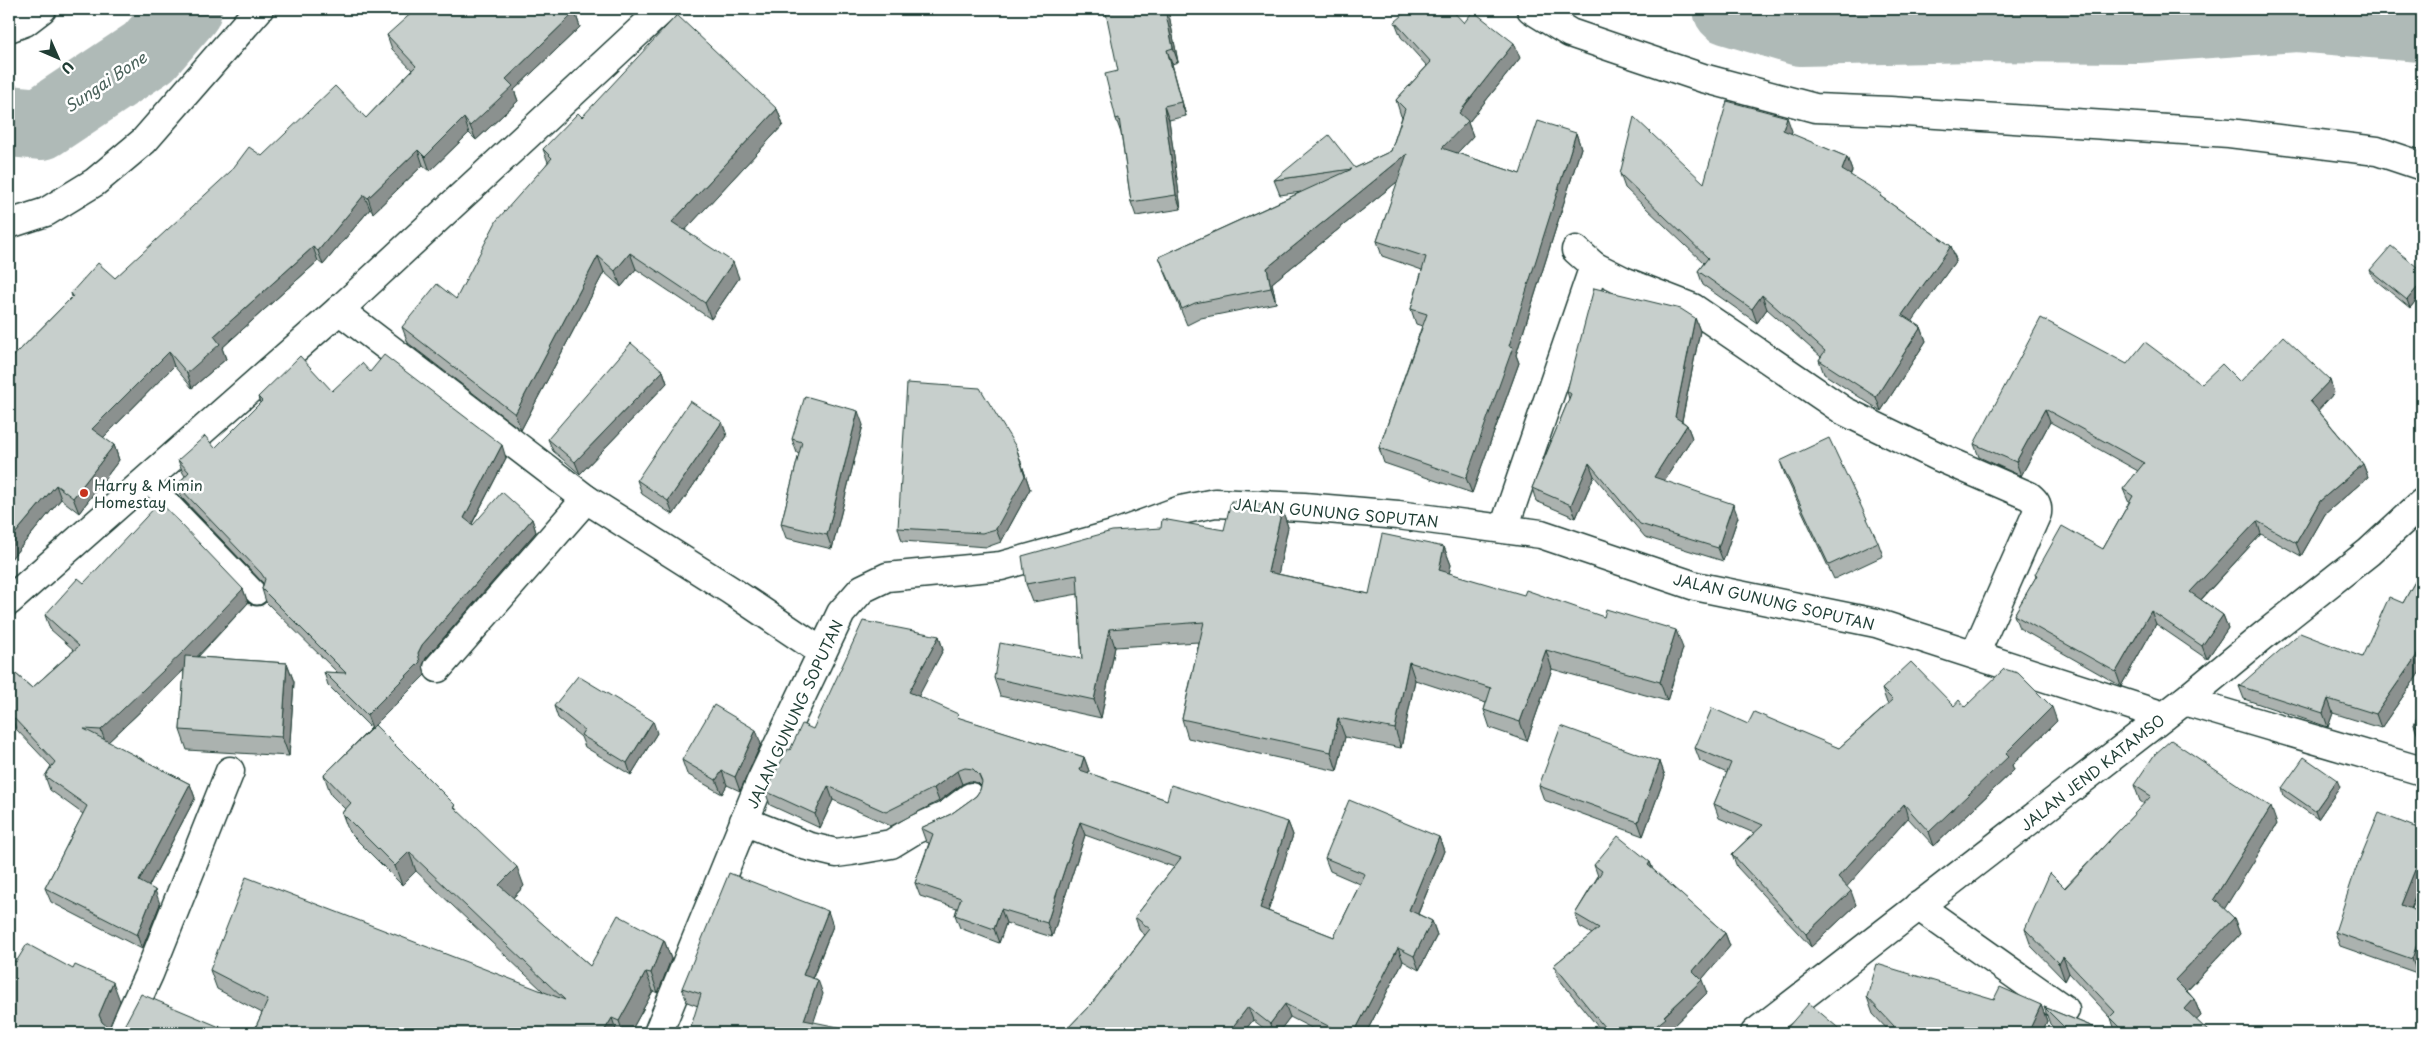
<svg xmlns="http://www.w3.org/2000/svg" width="2431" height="1042" font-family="'Playpen Sans',sans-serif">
	<rect width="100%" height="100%" fill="#fff"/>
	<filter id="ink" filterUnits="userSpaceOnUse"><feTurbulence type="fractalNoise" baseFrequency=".02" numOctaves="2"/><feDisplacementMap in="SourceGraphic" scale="10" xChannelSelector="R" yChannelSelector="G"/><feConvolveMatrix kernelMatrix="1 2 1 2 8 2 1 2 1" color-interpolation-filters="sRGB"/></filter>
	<g filter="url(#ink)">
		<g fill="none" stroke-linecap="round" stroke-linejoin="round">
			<!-- river -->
			<g stroke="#afbab7" stroke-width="72">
				<polyline points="1729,9 1800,30 1973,26 2138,27 2297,16 2422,26"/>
				<polyline points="9,121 41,124 149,52 186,9"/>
			</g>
			<defs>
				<polyline id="lane" points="146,479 257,594"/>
				<g id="street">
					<polyline points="1531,9 1570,33 1614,48 1703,78 1815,108 1890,111 2229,133 2377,151 2422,166"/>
					<polyline points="9,28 25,22 42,9"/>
					<polyline points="9,224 46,212 95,182 144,141 259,9"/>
					<path d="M1576,250L1594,266L1626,282L1693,308L1844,411L1939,457L2029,496C2035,501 2038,504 2037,513L1975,654"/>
					<polyline points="339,310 586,499 730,590 822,652"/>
					<polyline points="1504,528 1594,266"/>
					<polyline points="9,601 339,310 663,9"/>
					<polyline points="438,668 586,499"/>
					<polyline points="2184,701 2422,771"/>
					<polyline points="744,821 807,846 836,853 851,851 891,844 914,830 947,815 971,797"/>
					<polyline points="1918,906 2065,1010"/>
					<polyline points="122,1033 149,974 230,771"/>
					<polyline points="658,1033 760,783 841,613 862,589 887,577 1001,566 1113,535 1181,510 1215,503 1304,507 1398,515 1541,534 1695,586 1876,623 2164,716"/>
				</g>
				<polyline id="secondary" points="1755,1033 2184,701 2263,636 2369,552 2422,503"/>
			</defs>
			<!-- lane casing -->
			<use href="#lane" stroke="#1f3d34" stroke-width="25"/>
			<!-- street casing -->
			<use href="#street" stroke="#1f3d34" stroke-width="31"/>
			<!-- secondary casing -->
			<use href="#secondary" stroke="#1f3d34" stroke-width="31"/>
			<!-- lane -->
			<use href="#lane" stroke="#fff" stroke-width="21"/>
			<!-- street -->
			<use href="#street" stroke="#fff" stroke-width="28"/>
			<!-- secondary -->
			<use href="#secondary" stroke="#fff" stroke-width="28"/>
		</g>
		<!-- wall -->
		<g fill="#abb2af" stroke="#1f3d34">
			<polygon points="575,12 580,27 514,90 518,101 476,140 469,133 430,171 423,165 373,213 370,209 323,265 318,261 222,348 226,359 192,388 174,366 103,438 114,445 119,460 79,513 61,499 9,561 9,354 13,357 72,297 71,293 115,278 262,156 366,118 412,70 392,49 387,35"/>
			<polygon points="1169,15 1178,62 1172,64 1186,116 1169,120 1181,209 1136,216 1131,202 1121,133 1116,119 1118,71"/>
			<polygon points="1395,22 1464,23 1520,58 1468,123 1473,136 1457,153 1520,174 1576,133 1581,148 1516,355 1519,363 1472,493 1384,463 1379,448 1422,326 1416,324 1411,309 1422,270 1382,256 1377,241 1398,181 1272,283 1276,303 1201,318 1187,325 1165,272 1159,257 1301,192 1280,195 1274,180 1355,168 1391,151 1402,117 1401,116 1396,100 1427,66 1401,37"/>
			<polygon points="777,109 783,125 685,230 739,278 711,319 636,269 621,287 604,272 521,430 408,343 402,327 456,299 548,162 543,149 582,117"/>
			<polygon points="1792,131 1791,134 1847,157 1852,171 1850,175 1951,246 1956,260 1912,321 1921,327 1926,341 1881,411 1824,374 1819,360 1821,357 1767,309 1757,323 1703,285 1698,271 1704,263 1625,188 1620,174 1704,183"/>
			<polygon points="2370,270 2422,271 2422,293 2410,308 2373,278"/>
			<polygon points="1695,318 1700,331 1682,421 1687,425 1692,438 1664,481 1738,517 1723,561 1645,537 1594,476 1576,518 1536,501 1532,488 1569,399 1567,391"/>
			<polygon points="2127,364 2201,384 2240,382 2334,393 2318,410 2363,464 2368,477 2325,514 2301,556 2261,534 2201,600 2223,615 2228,628 2207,659 2156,624 2121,686 2019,628 2014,615 2036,577 2035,574 2103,549 2129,503 2123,489 2138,471 2050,422 2021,476 1979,457 1974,444"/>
			<polygon points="663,371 667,383 580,474 553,451 548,439"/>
			<polygon points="370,372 506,458 472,524 473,525 532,519 536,532 426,658 423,665 425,675 375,725 457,810 524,886 513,898 590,966 664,940 671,959 658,993 653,991 630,1033 253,1033 262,1013 217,989 210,970 543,991 416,871 402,885 349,832 342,813 345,809 331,795 324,775 371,728 328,685 324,672 338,673 266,602 262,589 263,583 182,498 177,485 185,476 183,473 178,460 215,448 260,403 258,397 332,391"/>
			<polygon points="722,422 727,436 673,515 642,494 637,480"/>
			<polygon points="863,425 832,549 786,538 781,524 799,454 797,453 792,439"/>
			<polygon points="1016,447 1030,489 1001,542 987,547 902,541 898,528"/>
			<polygon points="1780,461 1878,542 1883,556 1834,579 1785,475"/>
			<polygon points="1282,509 1288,527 1278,574 1369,594 1444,547 1451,565 1449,573 1683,648 1667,701 1552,669 1527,741 1490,728 1484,710 1486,703 1415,680 1401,748 1345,737 1337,771 1188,738 1182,719 1199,642 1115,647 1101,718 1000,696 994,678 1082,659 1078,594 1033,602 1026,584 1224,530"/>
			<polygon points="2422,569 2422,669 2381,728 2333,713 2328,727 2244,699 2239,686 2362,657 2403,603"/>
			<polygon points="84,583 243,589 248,603 198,657 287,663 294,682 289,756 187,750 180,730 184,670 108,742 190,784 195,798 149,886 160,904 142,949 51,902 45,888 83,814 50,790 45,776 51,766 16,729 9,737 9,668 32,688 74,650 50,629 45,615"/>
			<polygon points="939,636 943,650 918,696 959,718 1084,757 1089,771 1088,773 1167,800 1288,822 1293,835 1268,911 1334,937 1360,884 1330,871 1325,858 1439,837 1444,851 1418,914 1432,921 1437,935 1419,970 1403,961 1366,1033 1321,1033 1290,1017 1278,1033 1270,1033 1253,1020 1243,1033 1069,1033 1067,1029 1092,1003 1145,935 1140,931 1135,917 1174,867 1085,835 1052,937 1006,923 999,943 960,928 955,915 957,908 920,896 915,883 929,843 926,842 921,828 951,814 976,796 980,790 981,786 978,783 970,781 962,784 939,801 891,826 833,800 820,828 770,805 765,791 790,750 813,729"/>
			<polygon points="1882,689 1954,706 2057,721 2012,765 2014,770 1934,846 1908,818 1846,886 1856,905 1811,947 1737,867 1732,854 1754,833 1719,818 1714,804 1727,773 1700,761 1695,748 1748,724 1839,748 1888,704 1887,703"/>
			<polygon points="2422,704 2422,740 2419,739 2414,725"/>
			<polygon points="554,706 657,733 631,775 585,747 581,737 558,718"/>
			<polygon points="761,744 740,791 727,785 722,794 687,774 682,760"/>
			<polygon points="1660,762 1665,776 1643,836 1544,800 1539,786"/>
			<polygon points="2134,785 2277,824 2224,909 2234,918 2240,934 2187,991 2194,999 2201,1016 2196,1020 2210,1033 2116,1033 2111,1018 2069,973 2065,981 2031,946 2025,929 2144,804 2140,801"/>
			<polygon points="2340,787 2318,819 2284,796 2282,788"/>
			<polygon points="2422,830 2422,879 2411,909 2417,973 2340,946 2335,932"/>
			<polygon points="1650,862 1653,870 1725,933 1730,946 1701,980 1707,993 1670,1029 1671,1031 1668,1033 1603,1033 1559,979 1554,965 1592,934 1580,927 1575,914 1598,876 1594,865"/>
			<polygon points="833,926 813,978 823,994 698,1006 687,1002 682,988"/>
			<polygon points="1867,997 1994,999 2041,1005 2047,1021 2042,1033 1887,1033 1889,1031 1873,1014"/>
			<polygon points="2044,1007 2108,1033 2059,1033 2050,1024"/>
		</g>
		<!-- shaded-wall -->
		<g fill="#8b918f" stroke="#1f3d34">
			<polygon points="1165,9 1167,9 1169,15 1178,62 1173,48"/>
			<polygon points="575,12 580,27 514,90 518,101 476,140 470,126 506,79"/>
			<polygon points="1514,43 1520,58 1468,123 1473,136 1448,163 1442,148 1459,113"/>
			<polygon points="1167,50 1172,64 1186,116 1181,102"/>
			<polygon points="1164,106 1169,120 1181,209 1176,195"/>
			<polygon points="777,109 783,125 678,238 672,222"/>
			<polygon points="1787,117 1792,131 1788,144 1783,130"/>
			<polygon points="464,118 469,133 430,171 425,157"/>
			<polygon points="1576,133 1581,148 1516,355 1519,363 1472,493 1466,478"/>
			<polygon points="418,150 423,165 373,213 368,198"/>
			<polygon points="1407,154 1413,169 1272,283 1276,303 1271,288 1267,268"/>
			<polygon points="1847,157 1852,171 1847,184 1842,170"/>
			<polygon points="364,195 370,209 323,265 318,251"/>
			<polygon points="1951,246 1956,260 1907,329 1902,315"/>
			<polygon points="313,247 318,261 222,348 226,359 192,388 187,373 214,336"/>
			<polygon points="630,253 636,269 621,287 615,271"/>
			<polygon points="598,256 604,272 521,430 515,414"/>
			<polygon points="733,262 739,278 711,319 705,303"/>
			<polygon points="2422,282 2422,293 2410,308 2407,300"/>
			<polygon points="1762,295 1767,309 1757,323 1752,309"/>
			<polygon points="1695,318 1700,331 1680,430 1675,417"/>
			<polygon points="1921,327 1926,341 1881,411 1876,397"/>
			<polygon points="169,352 174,366 97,444 92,429"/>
			<polygon points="663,371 667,383 580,474 575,462"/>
			<polygon points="2330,380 2334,393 2315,414 2310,401"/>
			<polygon points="2045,409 2050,422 2021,476 2016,462"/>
			<polygon points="858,411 863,425 832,549 827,535"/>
			<polygon points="722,422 727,436 673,515 668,501"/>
			<polygon points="1687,425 1692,438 1658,490 1654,477"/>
			<polygon points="114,445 119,460 79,513 73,498"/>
			<polygon points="502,445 506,458 468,531 464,518"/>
			<polygon points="1016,447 1030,489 1001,542 996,529"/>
			<polygon points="1589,463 1594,476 1576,518 1571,505"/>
			<polygon points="2363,464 2368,477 2325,514 2301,556 2296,543 2320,501"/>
			<polygon points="56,485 61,499 9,561 9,541"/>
			<polygon points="1733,504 1738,517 1723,561 1718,548"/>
			<polygon points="1282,509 1288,527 1275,590 1268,572"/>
			<polygon points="532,519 536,532 426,658 423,665 425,675 372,728 367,715 418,653 422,645"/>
			<polygon points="2257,521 2261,534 2195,606 2190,592"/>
			<polygon points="1444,547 1451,565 1446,588 1439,570"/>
			<polygon points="243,589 248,603 189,665 106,744 101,730"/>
			<polygon points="2151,611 2156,624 2121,686 2116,672"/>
			<polygon points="2223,615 2228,628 2207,659 2202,646"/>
			<polygon points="1109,629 1115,647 1101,718 1094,700"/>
			<polygon points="1676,630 1683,648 1667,701 1660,682"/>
			<polygon points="939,636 943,650 914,705 909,692"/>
			<polygon points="2422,648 2422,669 2381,728 2376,714"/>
			<polygon points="1546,650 1552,669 1527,741 1520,722"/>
			<polygon points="1409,662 1415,680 1401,748 1395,729"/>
			<polygon points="287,663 294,682 289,756 282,737"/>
			<polygon points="2328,699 2333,713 2328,727 2323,713"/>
			<polygon points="2052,707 2057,721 2012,765 2014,770 1934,846 1929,832 2006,753"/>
			<polygon points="11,715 16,729 9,737 9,717"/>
			<polygon points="1338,718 1345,737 1337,771 1331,752"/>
			<polygon points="653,721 657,733 631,775 627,763"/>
			<polygon points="756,730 761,744 740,791 735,777"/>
			<polygon points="1084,757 1089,771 1085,783 1080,770"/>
			<polygon points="1660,762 1665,776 1643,836 1638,822"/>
			<polygon points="722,771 727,785 722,794 716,780"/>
			<polygon points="957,771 962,784 939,801 934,788"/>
			<polygon points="2337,780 2340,787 2318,819 2315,811"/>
			<polygon points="190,784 195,798 144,895 139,881"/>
			<polygon points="828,786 833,800 820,828 815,814"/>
			<polygon points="1904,804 1908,818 1843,891 1838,877"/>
			<polygon points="2271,807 2277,824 2220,916 2214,899"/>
			<polygon points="1080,822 1085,835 1052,937 1047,923"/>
			<polygon points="1288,822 1293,835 1265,921 1260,908"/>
			<polygon points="1439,837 1444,851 1414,923 1409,910"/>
			<polygon points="409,852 416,871 402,885 395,866"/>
			<polygon points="2422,852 2422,879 2406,919 2401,905"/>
			<polygon points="1650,862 1655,876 1648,865"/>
			<polygon points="517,867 524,886 506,905 499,885"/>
			<polygon points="155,890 160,904 142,949 137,935"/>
			<polygon points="1851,891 1856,905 1811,947 1806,934"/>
			<polygon points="1001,909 1006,923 999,943 994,929"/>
			<polygon points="828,911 833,926 808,989 803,975"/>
			<polygon points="2234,918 2240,934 2181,997 2175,980"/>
			<polygon points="1432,921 1437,935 1419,970 1414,956"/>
			<polygon points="2422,929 2422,957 2417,973 2412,959"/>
			<polygon points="1725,933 1730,946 1698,984 1693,971"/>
			<polygon points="664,940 671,959 658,993 651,973"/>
			<polygon points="1398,948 1403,961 1366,1033 1354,1033"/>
			<polygon points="2063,957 2069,973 2065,981 2059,964"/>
			<polygon points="646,972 653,991 630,1033 623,1033 619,1021"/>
			<polygon points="818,980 823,994 810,1033 804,1020"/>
			<polygon points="1702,980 1707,993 1670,1029 1671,1031 1668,1033 1647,1033"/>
			<polygon points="113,982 120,1001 107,1033 106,1033 99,1015"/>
			<polygon points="2194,999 2201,1016 2191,1025 2185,1009"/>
			<polygon points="1285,1004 1290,1017 1278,1033 1273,1033 1270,1024"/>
			<polygon points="2041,1005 2047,1021 2042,1033 2028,1033"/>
			<polygon points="1248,1007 1253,1020 1243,1033 1228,1033"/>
			<polygon points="612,1018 617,1033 603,1033"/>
		</g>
		<!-- building -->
		<g fill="#c7cfcc" stroke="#1f3d34">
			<polygon points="416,9 571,9 575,12 506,79 513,86 470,126 464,118 425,157 418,150 368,198 364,195 318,251 313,247 214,336 220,344 187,373 169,352 92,429 114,445 73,498 56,485 9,541 9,354 13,357 73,296 71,293 98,263 115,278 231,171 249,147 262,156 335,86 366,118 416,66 387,35"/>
			<polygon points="1127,9 1165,9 1173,48 1167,50 1181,102 1164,106 1176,195 1131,202 1119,118 1116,119 1105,74 1118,71 1106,13"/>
			<polygon points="1410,9 1451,9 1464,23 1473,11 1514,43 1459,113 1468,121 1442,148 1520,174 1538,121 1576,133 1509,346 1513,347 1466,478 1379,448 1427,314 1411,309 1426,257 1377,241 1407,154 1267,268 1271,288 1195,303 1182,309 1159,257 1352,169 1274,180 1329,135 1355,168 1391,151 1405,109 1396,100 1431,62 1395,22"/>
			<polygon points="677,15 777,109 672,222 733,262 705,303 630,253 615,271 598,256 515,414 402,327 437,284 456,299 497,220 552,158 543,149 578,113 582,117"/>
			<polygon points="1727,101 1787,117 1783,130 1847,157 1842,170 1882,194 1880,196 1951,246 1902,315 1921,327 1876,397 1819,360 1825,351 1762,295 1752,309 1698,271 1708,258 1620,174 1634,117 1704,183"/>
			<polygon points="2391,246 2422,271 2422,282 2407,300 2370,270"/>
			<polygon points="1594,288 1681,309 1695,318 1675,417 1687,425 1654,477 1733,504 1718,548 1640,524 1589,463 1571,505 1532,488 1571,394 1567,391"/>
			<polygon points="2041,318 2127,364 2145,342 2201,384 2222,364 2240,382 2283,336 2330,380 2310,401 2363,464 2320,501 2296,543 2257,521 2190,592 2223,615 2202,646 2151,611 2116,672 2014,615 2037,575 2035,574 2062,526 2103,549 2133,496 2123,489 2144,463 2045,409 2016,462 1974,444"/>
			<polygon points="631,343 663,371 575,462 548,439"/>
			<polygon points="384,355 502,445 464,518 473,525 502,492 532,519 422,645 418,653 420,662 367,715 324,672 346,673 262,589 265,579 261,573 177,485 189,472 178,460 205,436 215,448 262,401 258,397 300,356 332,391 362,363 370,372"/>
			<polygon points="907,383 980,388 1016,447 1025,476 996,529 982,533 898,528"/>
			<polygon points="805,396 858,411 827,535 781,524 802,442 792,439"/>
			<polygon points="690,401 722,422 668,501 637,480"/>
			<polygon points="1829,438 1878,542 1829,565 1780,461"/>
			<polygon points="1231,501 1251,502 1282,509 1268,572 1369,594 1382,534 1444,547 1439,570 1524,595 1526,590 1604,617 1606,609 1676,630 1660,682 1546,650 1520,722 1484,710 1491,688 1409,662 1395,729 1338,718 1331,752 1182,719 1204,622 1109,629 1094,700 994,678 1000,643 1082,659 1077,575 1026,584 1022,556 1112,531 1161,528 1162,519 1224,530"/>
			<polygon points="160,502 243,589 184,651 101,730 84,729 190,784 139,881 155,890 137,935 45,888 87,806 45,776 55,762 11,715 9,717 9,668 32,688 79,646 45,615 78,578 84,583"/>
			<polygon points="2422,569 2422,648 2376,714 2328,699 2323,713 2239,686 2300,633 2362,657 2389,597 2403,603"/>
			<polygon points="863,621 939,636 909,692 958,714 957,717 1084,757 1080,770 1167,800 1171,785 1288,822 1260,908 1334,937 1365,874 1325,858 1349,800 1439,837 1409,910 1432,921 1414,956 1398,948 1354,1033 1342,1033 1285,1004 1270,1024 1248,1007 1228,1033 1072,1033 1067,1029 1092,1003 1150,929 1135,917 1181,858 1080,822 1047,923 1001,909 994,929 955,915 961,898 915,883 933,834 921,828 951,814 976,796 980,790 982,782 979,775 973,769 965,768 957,771 934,788 886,812 828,786 815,814 765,791 788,749 790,750 802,724 813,729"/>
			<polygon points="185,656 287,663 282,737 180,730"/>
			<polygon points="1911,662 1954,706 1959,700 1965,707 2004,669 2018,673 2052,707 2006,753 2009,756 1929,832 1904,804 1838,877 1851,891 1806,934 1732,854 1763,825 1714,804 1731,763 1695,748 1712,708 1748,724 1754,712 1839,748 1893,700 1882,689"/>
			<polygon points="578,676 653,721 627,763 581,735 584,730 554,706"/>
			<polygon points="2422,704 2422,728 2414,725"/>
			<polygon points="714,705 756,730 735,777 722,771 716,780 682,760"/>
			<polygon points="375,725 456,806 454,807 517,867 499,885 590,966 618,915 664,940 651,973 646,972 619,1021 612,1018 603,1033 253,1033 268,1000 210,970 246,877 565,1000 409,852 395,866 342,813 351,803 324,775"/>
			<polygon points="1561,726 1660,762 1638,822 1539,786"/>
			<polygon points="2171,740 2271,807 2214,899 2234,918 2175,980 2194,999 2185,1009 2210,1033 2126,1033 2110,1017 2115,1012 2063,957 2059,964 2025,929 2050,873 2065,888 2151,796 2134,785 2155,754"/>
			<polygon points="2304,757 2337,780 2315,811 2282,788"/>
			<polygon points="2379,813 2422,830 2422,852 2401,905 2422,913 2422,929 2412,959 2335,932 2355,871"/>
			<polygon points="1618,836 1650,862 1648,865 1725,933 1693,971 1702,980 1664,1016 1666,1018 1647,1033 1609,1033 1554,965 1599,928 1575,914 1602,871 1594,865"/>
			<polygon points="729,873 828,911 803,975 818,980 804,1020 867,1033 689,1033 701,994 682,988"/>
			<polygon points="27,944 73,969 75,965 113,982 99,1015 102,1022 109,1028 117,1029 124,1026 141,994 234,1033 9,1033 9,958 16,962"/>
			<polygon points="1877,964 1994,999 2000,987 2041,1005 2028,1033 1887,1033 1894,1026 1867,997"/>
			<polygon points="1809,1003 1844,1033 1792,1033 1787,1028"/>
			<polygon points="2044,1007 2108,1033 2070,1033"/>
		</g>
	</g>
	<!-- markers -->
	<circle fill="#c8321e" stroke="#fff" stroke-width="2" cx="84" cy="493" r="5"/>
	<g text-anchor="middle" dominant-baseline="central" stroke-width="5" stroke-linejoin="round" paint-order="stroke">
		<!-- poi labels -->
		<g font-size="15" fill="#1f3d34" stroke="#fff" text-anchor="start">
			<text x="94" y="484">Harry &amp; Mimin<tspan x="94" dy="17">Homestay</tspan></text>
		</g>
		<!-- street labels -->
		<g font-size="15" fill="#1f3d34" stroke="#fff">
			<text transform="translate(1336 512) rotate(5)">JALAN GUNUNG SOPUTAN</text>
			<text transform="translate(1774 601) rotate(13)">JALAN GUNUNG SOPUTAN</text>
			<text transform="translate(794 714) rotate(-65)">JALAN GUNUNG SOPUTAN</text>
			<text transform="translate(2092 772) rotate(-38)">JALAN JEND KATAMSO</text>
		</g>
		<!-- water labels -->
		<g font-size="16" font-style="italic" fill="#4a625b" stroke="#fff">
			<text transform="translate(105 81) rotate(-34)">Sungai Bone</text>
		</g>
	</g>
	<!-- margin -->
	<rect width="2431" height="1042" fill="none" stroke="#fff" stroke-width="30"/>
	<rect x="15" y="15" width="2401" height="1012" fill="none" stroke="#1f3d34" stroke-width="2" filter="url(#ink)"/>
	<!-- north arrow -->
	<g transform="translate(58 58) rotate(135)" stroke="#ffffff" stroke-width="4" paint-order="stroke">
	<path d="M0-4L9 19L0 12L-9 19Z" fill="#1f3d34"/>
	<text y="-8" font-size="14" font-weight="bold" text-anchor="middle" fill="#1f3d34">U</text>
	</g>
</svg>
